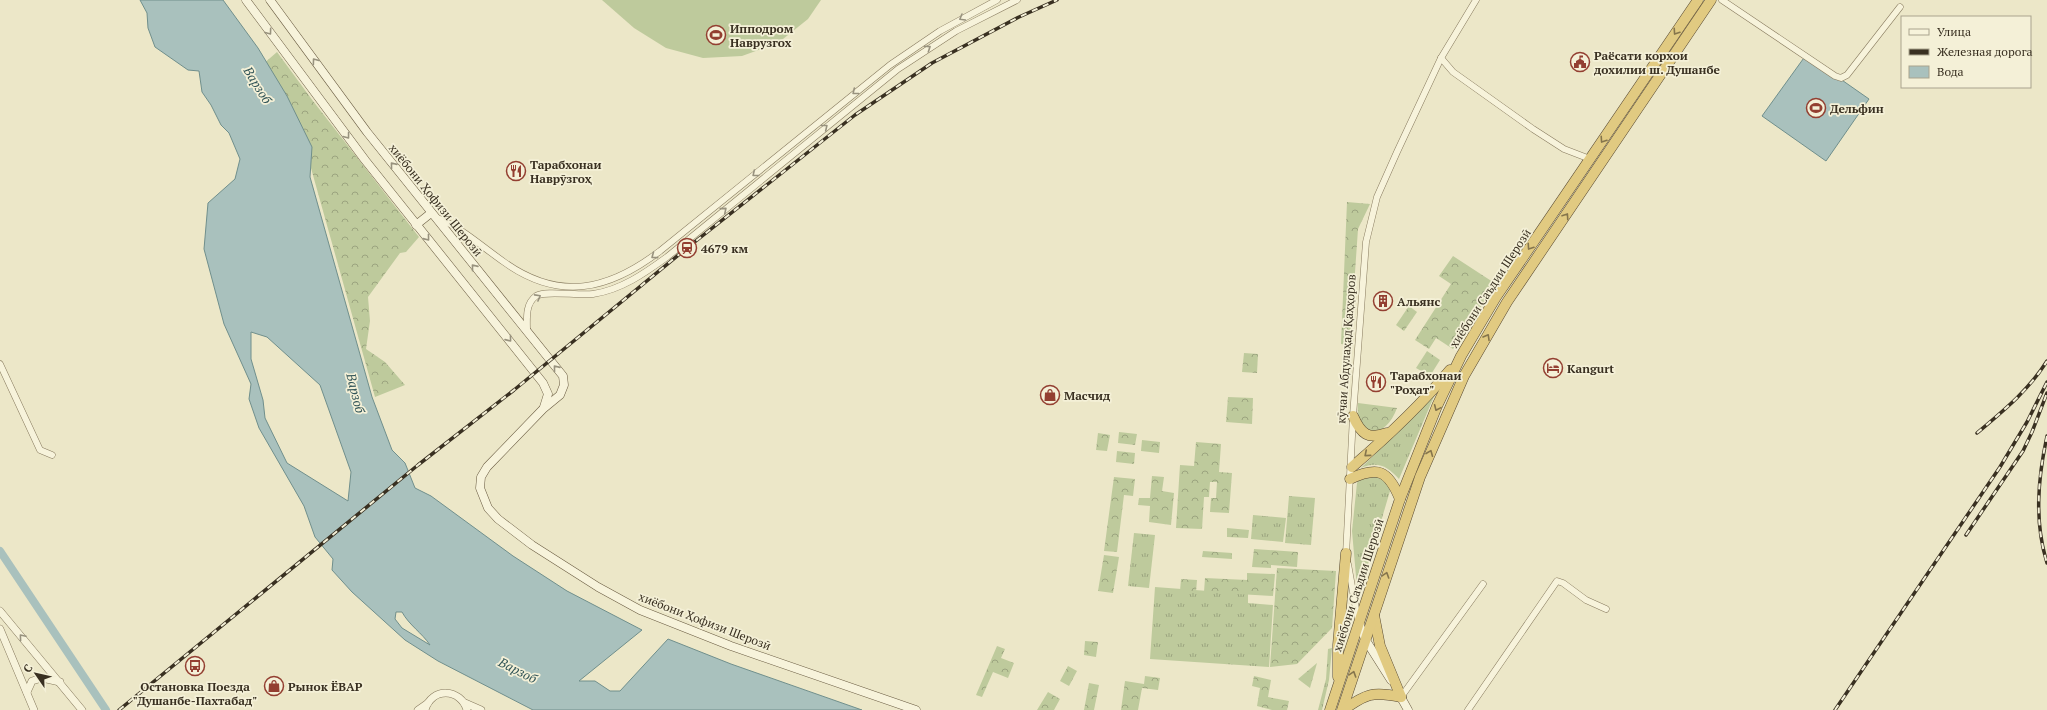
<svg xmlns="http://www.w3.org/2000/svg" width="2047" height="710" font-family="'PT Serif',serif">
	<defs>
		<pattern id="grass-tufts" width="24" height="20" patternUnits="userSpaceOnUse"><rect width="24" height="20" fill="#beca9c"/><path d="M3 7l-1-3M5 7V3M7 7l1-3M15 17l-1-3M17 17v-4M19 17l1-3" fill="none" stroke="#9ba47f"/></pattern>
		<pattern id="forest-crowns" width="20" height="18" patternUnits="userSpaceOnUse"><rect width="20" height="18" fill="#beca9c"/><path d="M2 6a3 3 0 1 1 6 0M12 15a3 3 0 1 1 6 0" fill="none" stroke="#9ba47f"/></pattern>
	</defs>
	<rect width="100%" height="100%" fill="#ece7c8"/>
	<!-- grass -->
	<g fill="url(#grass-tufts)">
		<path d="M1435,394L1399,479C1387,466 1378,461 1361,468Z"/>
		<polygon points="1375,475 1388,482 1390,491 1358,599 1352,531 1357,483 1360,478"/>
		<polygon points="1289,496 1315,498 1311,545 1285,543"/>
		<polygon points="1253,515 1286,518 1283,542 1251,539"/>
		<polygon points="1134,533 1155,535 1149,588 1128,586"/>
		<polygon points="1155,587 1248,594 1248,603 1273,605 1269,667 1150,659"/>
		<polygon points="1332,648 1329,680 1322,710 1318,710 1326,679 1328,649"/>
	</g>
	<!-- forest -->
	<g fill="url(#forest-crowns)">
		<polygon points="277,52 313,101 419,237 406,252 400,253 368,297 370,321 366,349 385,362 405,385 375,397 304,143 262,65"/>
		<polygon points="1347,202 1370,204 1358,229 1350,345 1341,344"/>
		<polygon points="1453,256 1496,284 1453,349 1436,338 1429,349 1415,340 1451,284 1439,276"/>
		<polygon points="1409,306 1417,312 1404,331 1396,325"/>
		<polygon points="1427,351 1440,360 1430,376 1416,368"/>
		<polygon points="1244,353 1258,354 1257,373 1242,372"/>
		<polygon points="1228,397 1253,398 1252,424 1226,422"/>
		<path d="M1358,403L1397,408C1385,441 1355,440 1358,403Z"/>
		<polygon points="1119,432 1137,434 1135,445 1118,443"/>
		<polygon points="1098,433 1110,435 1107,451 1096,450"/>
		<polygon points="1142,440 1160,442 1159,453 1141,451"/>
		<polygon points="1196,442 1221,444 1219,472 1232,473 1229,513 1210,512 1211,498 1216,498 1217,482 1210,482 1209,497 1204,497 1202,529 1176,528 1180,465 1194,466"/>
		<polygon points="1117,451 1135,453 1134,464 1116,462"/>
		<polygon points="1152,476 1164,477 1162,491 1174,493 1171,525 1149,522 1150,506 1138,505 1139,498 1150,498"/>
		<polygon points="1114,477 1135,479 1133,496 1124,495 1117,552 1104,551"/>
		<polygon points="1227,528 1249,530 1248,538 1227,537"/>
		<polygon points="1254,549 1298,552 1297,567 1271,565 1271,568 1252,567"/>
		<polygon points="1203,551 1232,553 1232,559 1202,557"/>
		<polygon points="1104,555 1119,557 1113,593 1098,591"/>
		<polygon points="1277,568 1336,571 1332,628 1297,664 1270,667"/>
		<polygon points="1247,573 1275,574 1273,596 1204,592 1205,578 1247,580"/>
		<polygon points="1181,579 1197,580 1196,592 1180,591"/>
		<polygon points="1085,641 1098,642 1096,657 1084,655"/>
		<polygon points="997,646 1005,649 1001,658 1014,663 1008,678 993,672 982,697 976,695"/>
		<polygon points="1317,663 1310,688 1298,679"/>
		<polygon points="1068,666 1077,671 1069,686 1060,681"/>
		<polygon points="1145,676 1160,678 1158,690 1142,688 1138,710 1121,710 1125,681 1144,684"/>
		<polygon points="1254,676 1271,680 1268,697 1289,701 1287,710 1272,710 1257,706 1260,688 1252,686"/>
		<polygon points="1089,683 1099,685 1094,710 1084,710"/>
		<polygon points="1048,692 1060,699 1054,710 1037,710"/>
	</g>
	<!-- pitch -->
	<polygon fill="#beca9c" points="602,0 821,0 808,19 778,43 742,56 703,58 666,48 634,28"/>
	<!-- water -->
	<g fill="#a9c1bd" stroke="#708f8c" fill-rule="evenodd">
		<path d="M140,0H223L258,48L287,96L312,147L310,177L372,397L392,450L405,463L415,488L431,496L513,556L567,591L642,630L579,681H595L610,691H620L668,639L731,664L862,710H533L438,661L405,640L352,592L332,570L333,559L315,537L304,506L259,428L249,399L251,384L224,324L204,249L208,203L235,179L240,159L229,133L221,125L211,105L202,92L199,71L188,70L155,47L148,28L147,13ZM251,332L267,337L320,385L351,472L348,501L287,463L265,418L263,400L251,359ZM396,612H402C409,625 422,633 430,645L402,628L395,619Z"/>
		<polygon points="1806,55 1869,99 1826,161 1762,116"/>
	</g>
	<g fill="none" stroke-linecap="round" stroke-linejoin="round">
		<!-- canal -->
		<polyline stroke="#a9c1bd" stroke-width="8" points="0,551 106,710"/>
		<defs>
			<g id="minor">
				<polyline points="1722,0 1835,76 1841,78 1847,75 1900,7"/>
				<polyline points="1441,58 1453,72 1533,129 1564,149 1590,159"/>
				<path d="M435,217C461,227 481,246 504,262C560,302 609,290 660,251L890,65L940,31L997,0"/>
				<path d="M527,331C527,319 525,304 536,296C545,290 579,296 593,294C621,290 645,273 667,257L898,69L956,31L1017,0"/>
				<polyline points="0,364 40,450 52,455"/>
				<polyline points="1346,555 1353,416 1366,242 1377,197 1397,152 1441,58 1476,0"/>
				<polyline points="1348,564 1358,620"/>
				<polyline points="1401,697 1483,584"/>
				<polyline points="1468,710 1557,581 1563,583 1586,600 1606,609"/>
			</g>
			<g id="tertiary">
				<polyline points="0,611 82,710"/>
				<polyline points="0,629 34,710"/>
				<polyline points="27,692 32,681 42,678 60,682"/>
				<polyline points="465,703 481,710"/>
				<polyline points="418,710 428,703"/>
				<path d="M425,710C431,687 461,688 467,710"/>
			</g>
			<g id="secondary">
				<polyline points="246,0 365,160 543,383 548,394 544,407"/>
				<polyline points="270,0 367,132 563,376 564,385 560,395 543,409 487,467 481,477 480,488 488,508 498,519 532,545 598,587 640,610 731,646 916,710"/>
				<polyline points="416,225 431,213"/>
				<polyline points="1359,623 1365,639 1391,680"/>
				<polyline points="1398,692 1408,710"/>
			</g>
			<g id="trunk">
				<path d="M1353,416C1361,434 1368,440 1387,433"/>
				<path d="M1352,467C1387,437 1421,405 1450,370"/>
				<path d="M1350,479C1378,466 1388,470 1400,499"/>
				<polyline points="1374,615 1380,646 1401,697"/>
				<polyline points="1338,677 1338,645 1346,553"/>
				<polyline points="1330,710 1400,499 1437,406 1461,356 1496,297 1698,0"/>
				<polyline points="1342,710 1420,477 1464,376 1507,302 1711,0"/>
				<path d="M1343,710C1366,694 1372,691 1401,697"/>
			</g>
		</defs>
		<!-- minor casing -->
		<use href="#minor" stroke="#877a5e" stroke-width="7"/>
		<!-- tertiary casing -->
		<use href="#tertiary" stroke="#877a5e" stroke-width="8"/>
		<!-- secondary casing -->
		<use href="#secondary" stroke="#695b41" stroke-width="9"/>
		<!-- trunk casing -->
		<use href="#trunk" stroke="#564832" stroke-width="11"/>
		<!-- minor -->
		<use href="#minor" stroke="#f7f3db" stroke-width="6"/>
		<!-- tertiary -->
		<use href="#tertiary" stroke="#f7f3db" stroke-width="7"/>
		<!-- secondary -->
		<use href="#secondary" stroke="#f7f3db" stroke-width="8"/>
		<!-- trunk -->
		<use href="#trunk" stroke="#e1ca81" stroke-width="10"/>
		<defs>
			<g id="rail">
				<path d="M1977,433C2003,411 2029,390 2047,361"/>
				<path d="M2047,436C2038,478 2034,521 2047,563"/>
				<polyline points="1966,535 2023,451 2032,432 2047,393"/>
				<polyline points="119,710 418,465 514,390 687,248 855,115 932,63 1019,17 1057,0"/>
				<polyline points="1835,710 2000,467 2027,422 2047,382"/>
			</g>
		</defs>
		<!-- rail casing -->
		<use href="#rail" stroke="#393021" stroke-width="3.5"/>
		<!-- rail -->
		<use href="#rail" stroke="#f4f0d7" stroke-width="2" stroke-dasharray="6" stroke-linecap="butt"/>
	</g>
	<!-- one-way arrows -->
	<defs><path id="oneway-chevron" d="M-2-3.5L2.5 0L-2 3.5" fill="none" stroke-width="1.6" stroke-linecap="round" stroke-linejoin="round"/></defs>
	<g stroke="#98927e">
		<use href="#oneway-chevron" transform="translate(962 18) rotate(150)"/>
		<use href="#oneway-chevron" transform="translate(269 32) rotate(54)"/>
		<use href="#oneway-chevron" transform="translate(928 48) rotate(-34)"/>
		<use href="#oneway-chevron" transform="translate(315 61) rotate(-126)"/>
		<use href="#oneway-chevron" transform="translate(855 92) rotate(141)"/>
		<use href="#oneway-chevron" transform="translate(825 127) rotate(-39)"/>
		<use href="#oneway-chevron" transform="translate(347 136) rotate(53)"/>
		<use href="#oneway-chevron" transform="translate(393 165) rotate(-129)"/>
		<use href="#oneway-chevron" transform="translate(755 174) rotate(141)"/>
		<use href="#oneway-chevron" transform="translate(724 210) rotate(-40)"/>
		<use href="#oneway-chevron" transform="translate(427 238) rotate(51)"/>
		<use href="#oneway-chevron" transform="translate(654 256) rotate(143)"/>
		<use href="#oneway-chevron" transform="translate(474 267) rotate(-129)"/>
		<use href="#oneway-chevron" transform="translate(538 297) rotate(-29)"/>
		<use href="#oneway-chevron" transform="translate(509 339) rotate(51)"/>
		<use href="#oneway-chevron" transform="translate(556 368) rotate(-129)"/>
		<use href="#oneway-chevron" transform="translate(22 637) rotate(-130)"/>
	</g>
	<g stroke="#85754c">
		<use href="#oneway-chevron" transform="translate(1676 32) rotate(124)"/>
		<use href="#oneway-chevron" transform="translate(1603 140) rotate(124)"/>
		<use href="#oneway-chevron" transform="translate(1566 216) rotate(-56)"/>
		<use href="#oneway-chevron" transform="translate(1530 247) rotate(124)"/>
		<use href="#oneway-chevron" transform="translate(1487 337) rotate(-60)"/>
		<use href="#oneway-chevron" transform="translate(1437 408) rotate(114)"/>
		<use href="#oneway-chevron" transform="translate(1430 453) rotate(-68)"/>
		<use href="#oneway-chevron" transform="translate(1367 454) rotate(140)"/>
		<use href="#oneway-chevron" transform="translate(1386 575) rotate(-72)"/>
		<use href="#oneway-chevron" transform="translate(1353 674) rotate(-72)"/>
	</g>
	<!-- icons -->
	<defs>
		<symbol id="stadium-ring" viewBox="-11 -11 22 22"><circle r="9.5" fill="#f4f0d7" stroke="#933f31" stroke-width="1.5"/><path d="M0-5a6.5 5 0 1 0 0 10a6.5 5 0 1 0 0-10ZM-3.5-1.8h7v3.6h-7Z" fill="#933f31"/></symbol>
		<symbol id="civic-ring" viewBox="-11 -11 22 22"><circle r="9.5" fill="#f4f0d7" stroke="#933f31" stroke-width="1.5"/><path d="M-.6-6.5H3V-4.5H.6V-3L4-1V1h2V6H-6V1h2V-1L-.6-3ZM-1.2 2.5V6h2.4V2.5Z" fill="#933f31"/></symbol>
		<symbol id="restaurant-ring" viewBox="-11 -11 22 22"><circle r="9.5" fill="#f4f0d7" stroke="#933f31" stroke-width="1.5"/><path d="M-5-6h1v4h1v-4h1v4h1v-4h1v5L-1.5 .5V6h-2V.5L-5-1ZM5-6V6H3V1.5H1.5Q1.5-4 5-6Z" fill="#933f31"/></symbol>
		<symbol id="station-ring" viewBox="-11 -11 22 22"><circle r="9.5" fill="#f4f0d7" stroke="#933f31" stroke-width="1.5"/><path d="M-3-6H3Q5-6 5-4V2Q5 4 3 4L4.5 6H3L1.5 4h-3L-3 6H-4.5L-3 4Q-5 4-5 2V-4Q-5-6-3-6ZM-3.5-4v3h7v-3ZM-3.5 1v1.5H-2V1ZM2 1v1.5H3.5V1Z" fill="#933f31"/></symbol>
		<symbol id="building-ring" viewBox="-11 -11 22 22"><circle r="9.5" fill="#f4f0d7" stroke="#933f31" stroke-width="1.5"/><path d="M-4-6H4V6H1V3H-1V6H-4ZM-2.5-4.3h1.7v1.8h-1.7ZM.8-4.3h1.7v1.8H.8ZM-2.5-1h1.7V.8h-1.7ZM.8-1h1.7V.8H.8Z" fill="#933f31"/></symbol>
		<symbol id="hotel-ring" viewBox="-11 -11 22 22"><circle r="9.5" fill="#f4f0d7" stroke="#933f31" stroke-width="1.5"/><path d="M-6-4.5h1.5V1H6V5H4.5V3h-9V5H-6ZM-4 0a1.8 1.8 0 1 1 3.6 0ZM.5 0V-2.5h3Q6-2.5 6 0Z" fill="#933f31"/></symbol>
		<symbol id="shop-ring" viewBox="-11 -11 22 22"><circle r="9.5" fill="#f4f0d7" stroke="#933f31" stroke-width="1.5"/><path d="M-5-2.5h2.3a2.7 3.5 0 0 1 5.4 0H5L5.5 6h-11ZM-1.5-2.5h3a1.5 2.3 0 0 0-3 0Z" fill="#933f31"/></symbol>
		<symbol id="bus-ring" viewBox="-11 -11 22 22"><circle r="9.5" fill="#f4f0d7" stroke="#933f31" stroke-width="1.5"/><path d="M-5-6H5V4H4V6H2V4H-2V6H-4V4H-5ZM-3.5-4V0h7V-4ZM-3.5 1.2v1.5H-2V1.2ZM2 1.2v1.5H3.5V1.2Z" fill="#933f31"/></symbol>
	</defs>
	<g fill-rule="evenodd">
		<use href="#stadium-ring" x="705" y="24" width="22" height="22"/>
		<use href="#civic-ring" x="1569" y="51" width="22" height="22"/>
		<use href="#stadium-ring" x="1805" y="97" width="22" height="22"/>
		<use href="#restaurant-ring" x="505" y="160" width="22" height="22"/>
		<use href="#station-ring" x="676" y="237" width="22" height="22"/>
		<use href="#building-ring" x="1372" y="290" width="22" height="22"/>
		<use href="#hotel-ring" x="1542" y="357" width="22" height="22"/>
		<use href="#restaurant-ring" x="1365" y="371" width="22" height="22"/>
		<use href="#shop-ring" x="1039" y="384" width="22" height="22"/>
		<use href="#bus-ring" x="184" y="655" width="22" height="22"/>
		<use href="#shop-ring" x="263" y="675" width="22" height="22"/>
	</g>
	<g text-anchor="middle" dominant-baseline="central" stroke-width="3.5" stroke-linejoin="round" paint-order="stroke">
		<!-- poi labels -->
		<g font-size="12" font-weight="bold" fill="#393021" stroke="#f4f0d7" text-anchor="start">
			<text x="730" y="28">Ипподром<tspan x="730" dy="14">Наврузгох</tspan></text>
			<text x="1594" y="55">Раёсати корхои<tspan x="1594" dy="14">дохилии ш. Душанбе</tspan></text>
			<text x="1830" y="108">Дельфин</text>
			<text x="530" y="164">Тарабхонаи<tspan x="530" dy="14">Наврӯзгоҳ</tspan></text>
			<text x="701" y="248">4679 км</text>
			<text x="1397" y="301">Альянс</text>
			<text x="1567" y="368">Kangurt</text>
			<text x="1390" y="375">Тарабхонаи<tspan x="1390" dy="14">"Роҳат"</tspan></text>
			<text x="1064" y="395">Масчид</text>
			<text x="195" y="686" text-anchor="middle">Остановка Поезда<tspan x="195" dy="14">"Душанбе-Пахтабад"</tspan></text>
			<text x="288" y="686">Рынок ЁВАР</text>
		</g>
		<!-- street labels -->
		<g font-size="12" fill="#393021" stroke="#f4f0d7">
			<text transform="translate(436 200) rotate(51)">хиёбони Ҳофизи Шерозӣ</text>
			<text transform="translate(1490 288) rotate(-57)">хиёбони Саъдии Шерозӣ</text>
			<text transform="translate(1346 349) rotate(-86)">кӯчаи Абдулаҳад Қаҳҳоров</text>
			<text transform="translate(1358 585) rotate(-72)">хиёбони Саъдии Шерозӣ</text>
			<text transform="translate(705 621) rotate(21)">хиёбони Ҳофизи Шерозӣ</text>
		</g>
		<!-- water labels -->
		<g font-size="13" font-style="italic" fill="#315457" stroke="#f4f0d7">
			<text transform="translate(258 85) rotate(58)">Варзоб</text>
			<text transform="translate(356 393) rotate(76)">Варзоб</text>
			<text transform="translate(518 670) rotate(27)">Варзоб</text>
		</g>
	</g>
	<!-- legend -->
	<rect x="1901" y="16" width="130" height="72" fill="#f4f0d7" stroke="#a9a38e"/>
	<rect x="1909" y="29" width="20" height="6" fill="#f7f3db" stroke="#a9a38e"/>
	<text x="1937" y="36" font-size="12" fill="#393021">Улица</text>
	<rect x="1909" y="49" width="20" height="6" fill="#393021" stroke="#a9a38e"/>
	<text x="1937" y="56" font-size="12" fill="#393021">Железная дорога</text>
	<rect x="1909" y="66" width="20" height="12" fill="#a9c1bd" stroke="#a9a38e"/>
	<text x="1937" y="76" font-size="12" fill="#393021">Вода</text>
	<!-- north arrow -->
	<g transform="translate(36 674) rotate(304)" stroke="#f4f0d7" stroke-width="3" paint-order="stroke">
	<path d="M0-3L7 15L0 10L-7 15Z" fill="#393021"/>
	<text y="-6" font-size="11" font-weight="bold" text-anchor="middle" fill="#393021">С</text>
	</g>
</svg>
